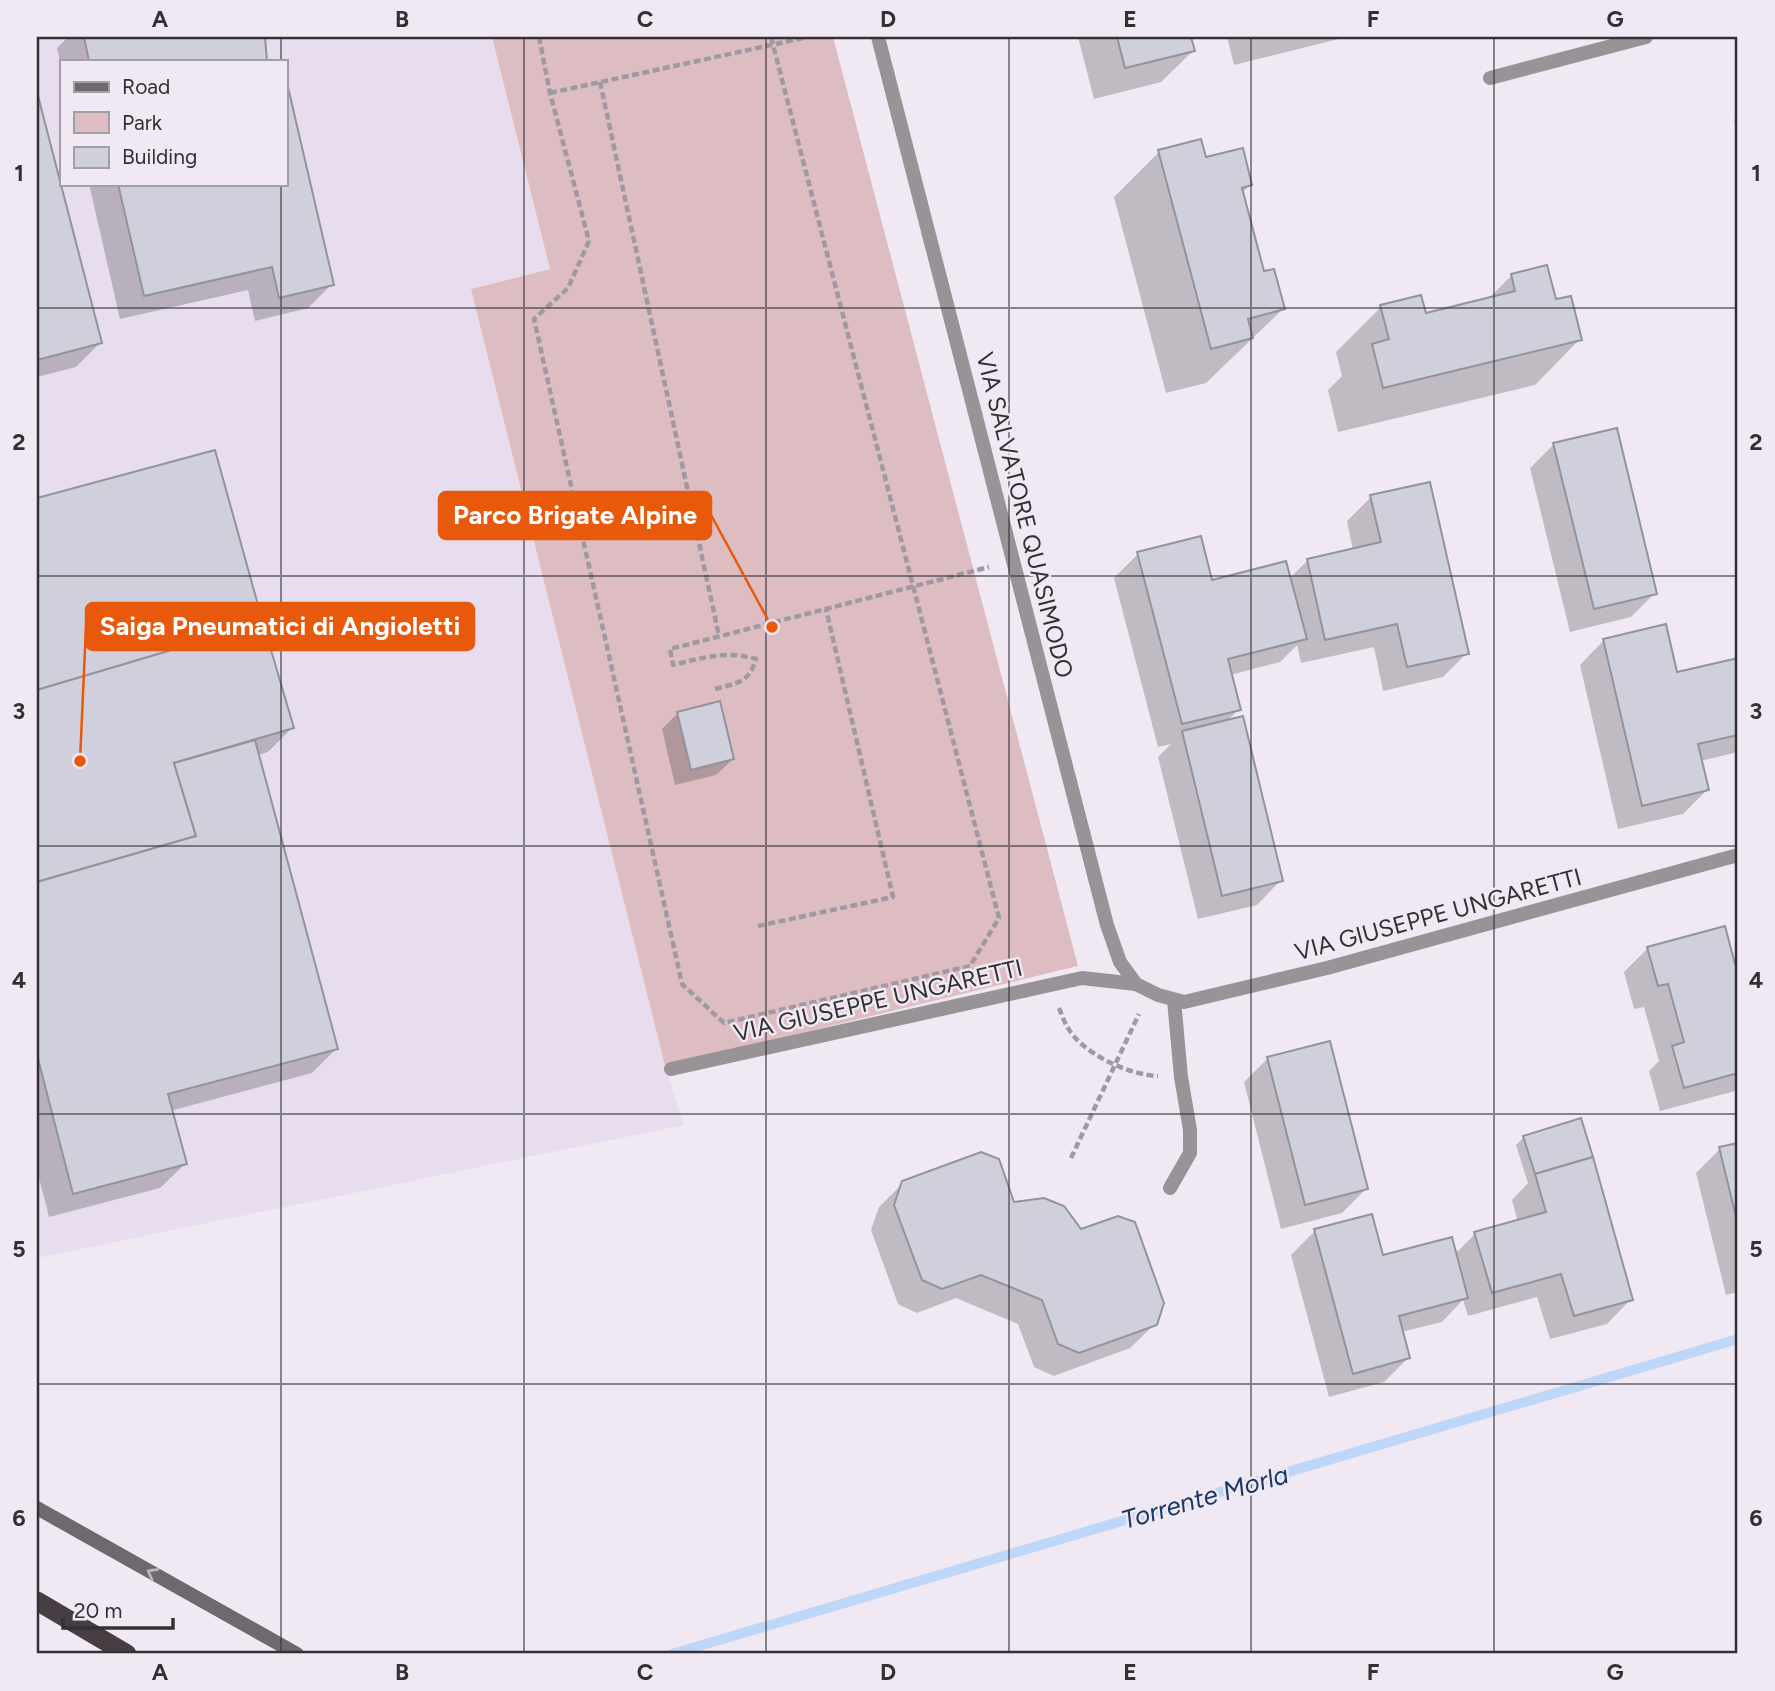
<svg xmlns="http://www.w3.org/2000/svg" width="1775" height="1691" font-family="Figtree,sans-serif">
	<rect width="100%" height="100%" fill="#f0e9f4"/>
	<!-- built -->
	<path fill="#e8ddee" fill-rule="evenodd" d="M37,37H492L550,269L472,289L665,1066L684,1125L37,1258ZM61,61H285V184H61Z"/>
	<!-- green -->
	<polygon fill="#ddbdc1" points="492,37 833,37 1078,966 665,1066 471,289 550,269"/>
	<!-- shadow -->
	<g fill="#0003">
		<polygon points="68,37 263,37 266,61 61,61 61,66 57,48"/>
		<polygon points="1078,37 1190,37 1193,51 1161,82 1094,99"/>
		<polygon points="1227,37 1347,37 1234,65"/>
		<polygon points="37,99 100,343 76,367 37,377"/>
		<polygon points="1738,115 1738,137 1734,120"/>
		<polygon points="1159,152 1205,159 1250,185 1242,193 1263,273 1283,309 1206,383 1166,393 1114,197"/>
		<polygon points="89,184 285,184 332,284 308,308 255,321 248,290 120,319"/>
		<polygon points="1512,275 1554,301 1580,339 1535,385 1338,432 1328,390 1342,376 1336,352 1381,307 1424,315 1487,300"/>
		<polygon points="1554,444 1655,593 1631,617 1570,632 1530,468"/>
		<polygon points="214,452 293,727 268,752 258,755 336,1049 312,1073 170,1111 185,1164 160,1188 49,1217 37,1170 37,499"/>
		<polygon points="1371,497 1467,653 1443,677 1383,691 1374,647 1301,663 1297,645 1280,662 1230,675 1239,709 1226,722 1281,880 1257,905 1198,919 1158,757 1171,744 1158,747 1114,578 1138,554 1211,582 1289,579 1308,560 1353,550 1347,521"/>
		<polygon points="1604,640 1676,674 1738,660 1738,752 1700,761 1707,790 1683,814 1618,829 1580,665"/>
		<polygon points="678,713 733,759 716,775 675,785 662,729"/>
		<polygon points="1648,948 1734,966 1738,965 1738,1088 1735,1091 1660,1111 1649,1071 1659,1061 1644,1007 1634,1009 1624,972"/>
		<polygon points="1268,1058 1366,1189 1342,1213 1281,1229 1244,1082"/>
		<polygon points="1524,1137 1631,1299 1607,1324 1550,1339 1537,1297 1468,1316 1463,1300 1442,1322 1401,1332 1408,1358 1384,1382 1329,1397 1291,1255 1315,1231 1382,1257 1455,1254 1475,1234 1518,1222 1512,1200 1528,1183 1516,1145"/>
		<polygon points="1738,1145 1738,1292 1726,1295 1696,1173 1720,1149"/>
		<polygon points="903,1183 1013,1203 1155,1324 1130,1348 1054,1376 1034,1367 1018,1324 956,1298 917,1313 898,1304 871,1230 879,1207"/>
	</g>
	<g fill="none" stroke-linecap="round" stroke-linejoin="round">
		<!-- stream -->
		<polyline stroke="#bed6f8" stroke-width="10" points="672,1654 1738,1339"/>
	</g>
	<!-- building -->
	<g fill="#d0d0dc" stroke="#93939d" stroke-width="2">
		<polygon points="84,37 265,37 267,61 89,61"/>
		<polygon points="1117,37 1191,37 1195,51 1125,68"/>
		<polygon points="288,87 334,285 279,298 272,267 144,296 118,184 285,184 285,88"/>
		<polygon points="37,92 102,343 37,360"/>
		<polygon points="1201,139 1206,157 1243,148 1252,185 1242,188 1264,271 1274,269 1285,309 1248,319 1253,338 1211,349 1158,150"/>
		<polygon points="1547,265 1556,299 1571,296 1582,340 1383,388 1372,344 1389,339 1380,305 1421,295 1426,313 1515,291 1511,274"/>
		<polygon points="1617,428 1657,594 1594,609 1553,443"/>
		<polygon points="215,450 263,623 37,690 37,498"/>
		<polygon points="1430,482 1469,654 1407,667 1397,624 1325,640 1307,559 1381,542 1370,495"/>
		<polygon points="1201,536 1212,580 1286,561 1307,639 1228,659 1241,710 1182,724 1137,552"/>
		<polygon points="263,623 294,728 174,763 196,836 37,882 37,690"/>
		<polygon points="1666,624 1677,672 1738,658 1738,735 1698,744 1709,790 1642,806 1603,639"/>
		<polygon points="720,701 734,759 691,770 677,712"/>
		<polygon points="1243,716 1283,881 1222,896 1182,731"/>
		<polygon points="255,740 338,1049 168,1094 187,1164 73,1194 37,1055 37,882 196,836 174,763"/>
		<polygon points="1725,926 1735,964 1738,963 1738,1073 1684,1088 1672,1046 1684,1042 1668,984 1658,986 1647,947"/>
		<polygon points="1330,1041 1368,1189 1305,1205 1267,1057"/>
		<polygon points="1581,1118 1593,1157 1535,1174 1523,1136"/>
		<polygon points="1738,1143 1738,1225 1719,1147"/>
		<polygon points="981,1152 999,1159 1014,1202 1044,1198 1064,1206 1081,1229 1118,1216 1135,1222 1164,1303 1157,1325 1079,1353 1058,1344 1042,1300 981,1275 942,1289 922,1280 894,1205 902,1181"/>
		<polygon points="1593,1157 1633,1300 1574,1316 1561,1274 1492,1293 1474,1232 1546,1212 1535,1174"/>
		<polygon points="1372,1214 1383,1255 1452,1237 1468,1298 1399,1316 1410,1358 1353,1374 1314,1229"/>
	</g>
	<g fill="none" stroke-linecap="round" stroke-linejoin="round">
		<!-- path -->
		<g stroke="#9f9aa2" stroke-width="4.5" stroke-dasharray="7 3.5" stroke-linecap="butt">
			<polyline points="539,37 550,93 589,241 568,288 534,319 682,984 724,1023 970,966 999,918 771,37"/>
			<polyline points="600,82 719,636"/>
			<polyline points="550,93 808,37"/>
			<path d="M715,689C737,683 749,683 756,659C726,650 702,658 673,665L670,649L989,567"/>
			<polyline points="758,926 893,897 826,609"/>
			<path d="M1059,1008C1062,1015 1064,1022 1068,1028C1083,1054 1129,1075 1158,1076"/>
			<polyline points="1071,1158 1139,1014"/>
		</g>
		<!-- service -->
		<g stroke="#989396" stroke-width="14">
			<polyline points="671,1069 1082,978 1136,984"/>
			<polyline points="1170,1188 1190,1153 1190,1130 1181,1077 1174,1000"/>
		</g>
		<!-- minor -->
		<g stroke="#989396" stroke-width="14">
			<polyline points="878,37 1107,925 1120,962 1136,984 1158,995 1184,1002 1327,968 1738,855"/>
			<polyline points="1490,78 1646,37"/>
		</g>
		<!-- secondary -->
		<polyline stroke="#6f686c" stroke-width="14" points="37,1508 297,1654"/>
		<!-- trunk -->
		<polyline stroke="#473e44" stroke-width="19" points="37,1601 127,1654"/>
	</g>
	<!-- one-way arrows -->
	<defs><path id="oneway-chevron" d="M-2-3.5L2.5 0L-2 3.5" fill="none" stroke-width="1.6" stroke-linecap="round" stroke-linejoin="round" transform="scale(1.75)"/></defs>
	<use stroke="#bcb5be" href="#oneway-chevron" transform="translate(152 1573) rotate(-151)"/>
	<!-- grid -->
	<path fill="none" stroke="#323034" stroke-width="2" stroke-opacity="0.55" d="M281,37V61M524,37V1654M766,37V1654M1009,37V1654M1251,37V1654M1494,37V1654M281,184V1654M37,308H1738M37,576H1738M37,846H1738M37,1114H1738M37,1384H1738"/>
	<g text-anchor="middle" dominant-baseline="central" stroke-width="5" stroke-linejoin="round" paint-order="stroke">
		<!-- street labels -->
		<g font-size="24" fill="#323034" stroke="#f0e9f4">
			<text transform="translate(1025 515) rotate(76)">VIA SALVATORE QUASIMODO</text>
			<text transform="translate(1438 914) rotate(-15)">VIA GIUSEPPE UNGARETTI</text>
			<text transform="translate(878 1000) rotate(-13)">VIA GIUSEPPE UNGARETTI</text>
		</g>
		<!-- water labels -->
		<g font-size="26" font-style="italic" fill="#1a3864" stroke="#f0e9f4">
			<text transform="translate(1205 1497) rotate(-16)">Torrente Morla</text>
		</g>
	</g>
	<!-- callouts -->
	<path fill="none" stroke="#e8590c" stroke-width="2.5" d="M772 627L711 515M80 761L86 626"/>
	<g fill="#e8590c" stroke="#f0e9f4" stroke-width="2.5">
		<circle cx="772" cy="627" r="7"/>
		<circle cx="80" cy="761" r="7"/>
	</g>
	<g fill="#e8590c" stroke="#e8590c" stroke-width="2.5">
		<rect x="439" y="492" width="272" height="47" rx="7"/>
		<rect x="86" y="603" width="388" height="47" rx="7"/>
	</g>
	<g font-size="26" text-anchor="middle" font-weight="bold" fill="#fff">
		<text x="575" y="524">Parco Brigate Alpine</text>
		<text x="280" y="635">Saiga Pneumatici di Angioletti</text>
	</g>
	<!-- border -->
	<rect width="1775" height="1691" fill="none" stroke="#f0e9f4" stroke-width="77"/>
	<!-- legend -->
	<rect x="60" y="60" width="228" height="126" fill="#f0e9f4" stroke="#a49fa7" stroke-width="2"/>
	<rect x="74" y="82" width="35" height="10" fill="#6f686c" stroke="#a49fa7" stroke-width="2"/>
	<text x="122" y="94" font-size="21" fill="#323034">Road</text>
	<rect x="74" y="112" width="35" height="21" fill="#ddbdc1" stroke="#a49fa7" stroke-width="2"/>
	<text x="122" y="130" font-size="21" fill="#323034">Park</text>
	<rect x="74" y="147" width="35" height="21" fill="#d0d0dc" stroke="#a49fa7" stroke-width="2"/>
	<text x="122" y="164" font-size="21" fill="#323034">Building</text>
	<!-- scale -->
	<path d="M63 1618v10h110v-10" fill="none" stroke="#323034" stroke-width="3.5"/>
	<text x="74" y="1618" font-size="21" fill="#323034" stroke="#f0e9f4" stroke-width="5" paint-order="stroke">20 m</text>
	<rect x="38" y="38" width="1698" height="1614" fill="none" stroke="#323034" stroke-width="2.5"/>
	<g font-size="23" text-anchor="middle" font-weight="bold" fill="#323034">
		<text x="160" y="27">A</text>
		<text x="402" y="27">B</text>
		<text x="645" y="27">C</text>
		<text x="888" y="27">D</text>
		<text x="1130" y="27">E</text>
		<text x="1373" y="27">F</text>
		<text x="1615" y="27">G</text>
		<text x="19" y="181">1</text>
		<text x="1756" y="181">1</text>
		<text x="19" y="450">2</text>
		<text x="1756" y="450">2</text>
		<text x="19" y="719">3</text>
		<text x="1756" y="719">3</text>
		<text x="19" y="988">4</text>
		<text x="1756" y="988">4</text>
		<text x="19" y="1257">5</text>
		<text x="1756" y="1257">5</text>
		<text x="19" y="1526">6</text>
		<text x="1756" y="1526">6</text>
		<text x="160" y="1680">A</text>
		<text x="402" y="1680">B</text>
		<text x="645" y="1680">C</text>
		<text x="888" y="1680">D</text>
		<text x="1130" y="1680">E</text>
		<text x="1373" y="1680">F</text>
		<text x="1615" y="1680">G</text>
	</g>
</svg>
